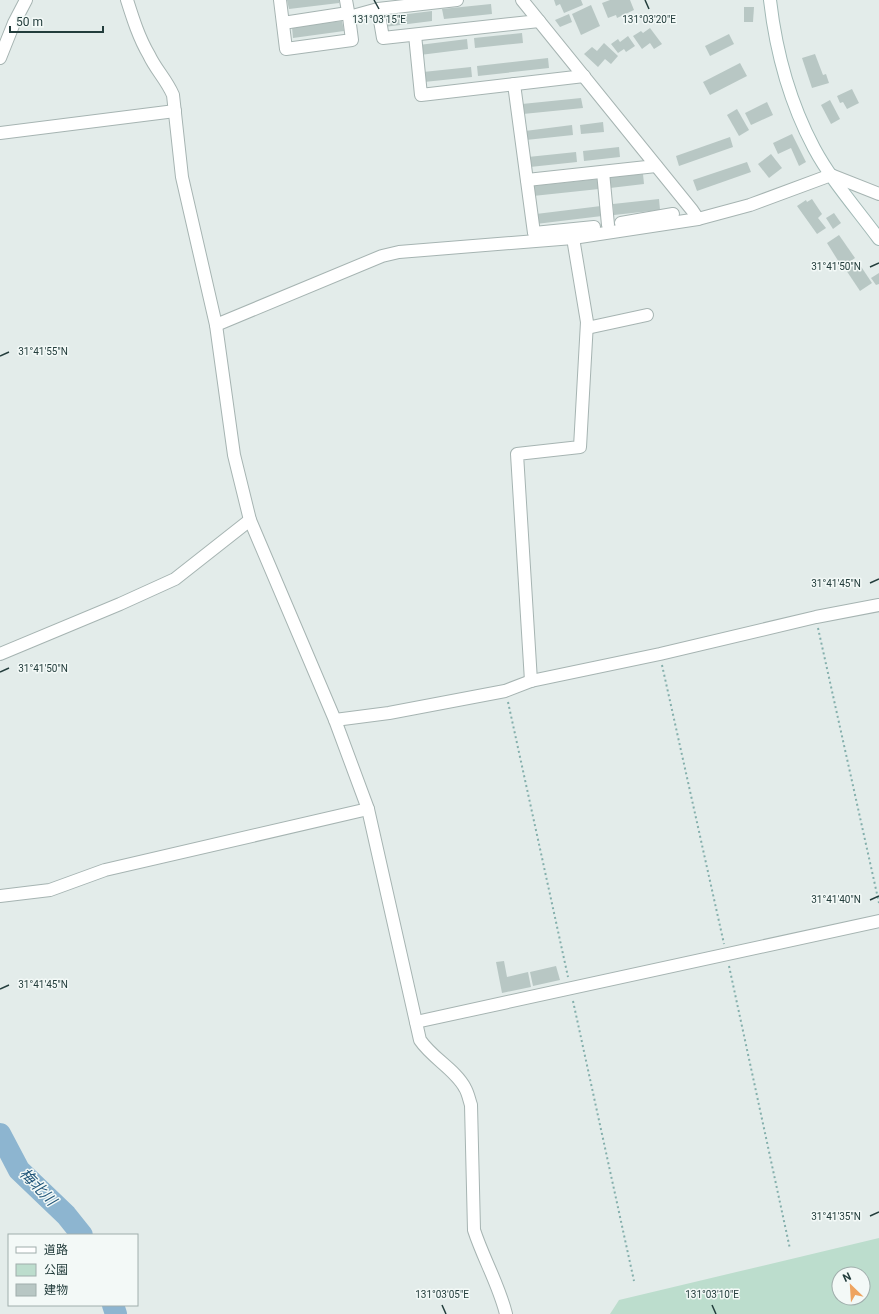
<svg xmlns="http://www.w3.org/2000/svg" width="879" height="1314" font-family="Roboto,'Noto Sans JP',sans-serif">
	<rect width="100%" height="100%" fill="#e3ecea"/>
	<!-- green -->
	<path fill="#bcddcd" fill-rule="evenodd" d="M879,1238V1314H610L619,1300ZM839,1274H863V1298H839Z"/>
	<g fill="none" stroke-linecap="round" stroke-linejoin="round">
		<!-- river -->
		<g stroke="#8db5d0" stroke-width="22">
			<polyline points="0,1134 19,1170 66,1215 82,1235"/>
			<polyline points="113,1305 116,1314"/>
		</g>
	</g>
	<!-- building -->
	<g fill="#b8c7c4">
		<polygon points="287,0 339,0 339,3 289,9"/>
		<polygon points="554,0 581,0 583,5 564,13 560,4 556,6"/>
		<polygon points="610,0 630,0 634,10 617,18 616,15 608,18 602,3"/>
		<polygon points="491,4 492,14 444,19 442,9"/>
		<polygon points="591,5 600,26 581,35 572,14"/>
		<polygon points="744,7 754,7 753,22 744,22"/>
		<polygon points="432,11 432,21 384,27 383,17"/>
		<polygon points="569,14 572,22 560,27 555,20"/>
		<polygon points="342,21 344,31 293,38 292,27"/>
		<polygon points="650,28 662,44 654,49 650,43 642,49 633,36 641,31 643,33"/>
		<polygon points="522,33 523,43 475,48 474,38"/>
		<polygon points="729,34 734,44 710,56 705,46"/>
		<polygon points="628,36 635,46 626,52 624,49 618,53 611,44 618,39 620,42"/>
		<polygon points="467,39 468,49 420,55 419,45"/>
		<polygon points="604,43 618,56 611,64 605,59 598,67 584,54 592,47 597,51"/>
		<polygon points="815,54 823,75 826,74 829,83 812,88 802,58"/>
		<polygon points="548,58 549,68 478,76 477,66"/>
		<polygon points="740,63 747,76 710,95 703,82"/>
		<polygon points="471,67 472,77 424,82 423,72"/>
		<polygon points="852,89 859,103 847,109 843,102 840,103 837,96"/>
		<polygon points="581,98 583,108 523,114 522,104"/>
		<polygon points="830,100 840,119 831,124 821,105"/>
		<polygon points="767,102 773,115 751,125 745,113"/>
		<polygon points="737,109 749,130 739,136 727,115"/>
		<polygon points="603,122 604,132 581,134 580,125"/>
		<polygon points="572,125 573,135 526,140 525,131"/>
		<polygon points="792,134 806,162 799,166 791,148 778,154 773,143"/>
		<polygon points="730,137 733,147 679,166 676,156"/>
		<polygon points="619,147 620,157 584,161 583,151"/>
		<polygon points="576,152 577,162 530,167 528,157"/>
		<polygon points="771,154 782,168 769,178 758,164"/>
		<polygon points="747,162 751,172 697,191 693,180"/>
		<polygon points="643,174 644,184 610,188 609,177"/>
		<polygon points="598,179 599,189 533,196 532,186"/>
		<polygon points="659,199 660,210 614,215 613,204"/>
		<polygon points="812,199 822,214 818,218 826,228 817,234 797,206 806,200 807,202"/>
		<polygon points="601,206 602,216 536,224 536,214"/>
		<polygon points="834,213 841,223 833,229 826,218"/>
		<polygon points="839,235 855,258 842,267 827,243"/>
		<polygon points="858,262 872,283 860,291 846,270"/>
		<polygon points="879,273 879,284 876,285 871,278"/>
		<polygon points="504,961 507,977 528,972 531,987 502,993 496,962"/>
		<polygon points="556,966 560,980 533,986 530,972"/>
	</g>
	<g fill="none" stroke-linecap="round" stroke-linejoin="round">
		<defs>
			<g id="minor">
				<path d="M127,0C133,19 139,38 149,55C156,70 166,79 173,95L182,177L216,325L234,455L250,520L335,720L368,809L420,1040C432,1058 456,1070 465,1088C468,1093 469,1099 471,1105L474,1230C483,1258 499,1285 506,1314"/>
				<polyline points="280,0 286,49 352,40 349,17"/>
				<polyline points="346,0 349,17 378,9 383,38 539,21"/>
				<polyline points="378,9 457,0"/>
				<polyline points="283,23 348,13"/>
				<polyline points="415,35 421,95 584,76"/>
				<polyline points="0,58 14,23 26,0"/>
				<polyline points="514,84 534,233 594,227"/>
				<polyline points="0,133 175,111"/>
				<polyline points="603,172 608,225"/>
				<polyline points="831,175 879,194"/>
				<polyline points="527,180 656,166"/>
				<polyline points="621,223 673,214"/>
				<polyline points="216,325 382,256 399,252 573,238 698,219"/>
				<polyline points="587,328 647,315"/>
				<polyline points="0,654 120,604 175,579 250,520"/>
				<polyline points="531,681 517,454 580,447 587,322 573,238"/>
				<polyline points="335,720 389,713 505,691 531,681 660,654 816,617 879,605"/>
				<polyline points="0,896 50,890 105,870 368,809"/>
				<polyline points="416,1022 879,921"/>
			</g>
			<polyline id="tertiary" points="522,0 692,210 698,219 750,205 831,175"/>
			<path id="secondary" d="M770,0C776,52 789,101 814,148C831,180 857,209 879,239"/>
		</defs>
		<!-- minor casing -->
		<use href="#minor" stroke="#a6b4b2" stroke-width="14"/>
		<!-- tertiary casing -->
		<use href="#tertiary" stroke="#a6b4b2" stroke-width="14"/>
		<!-- secondary casing -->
		<use href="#secondary" stroke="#a1b8b5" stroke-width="14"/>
		<!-- path -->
		<g stroke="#84afac" stroke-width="2" stroke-dasharray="2 3" stroke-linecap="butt">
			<polyline points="818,628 879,903"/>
			<polyline points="662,665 724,944"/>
			<polyline points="508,702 568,977"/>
			<polyline points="729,966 790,1249"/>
			<polyline points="573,1001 634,1281"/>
		</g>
		<!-- minor -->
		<use href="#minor" stroke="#fff" stroke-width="12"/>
		<!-- tertiary -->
		<use href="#tertiary" stroke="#fff" stroke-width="12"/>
		<!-- secondary -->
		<use href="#secondary" stroke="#fff" stroke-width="12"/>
	</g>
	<!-- ticks -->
	<path fill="none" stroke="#233d3c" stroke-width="1.5" d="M374,0L379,9M645,0L649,9M870,267L879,263M0,356L9,352M870,583L879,579M0,672L9,668M870,900L879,896M0,989L9,985M870,1216L879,1212M442,1305L446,1314M712,1305L716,1314"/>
	<g text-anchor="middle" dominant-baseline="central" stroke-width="3" stroke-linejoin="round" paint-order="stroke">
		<!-- water labels -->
		<g font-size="15" font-style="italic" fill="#1f5478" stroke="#f3f9f7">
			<text transform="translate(38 1187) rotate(46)">梅北川</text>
		</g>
	</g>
	<g font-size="10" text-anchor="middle" fill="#233d3c" stroke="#f3f9f7" stroke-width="3" stroke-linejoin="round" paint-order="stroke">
		<text x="379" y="23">131°03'15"E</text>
		<text x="649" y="23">131°03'20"E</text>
		<text x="836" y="270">31°41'50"N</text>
		<text x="43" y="355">31°41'55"N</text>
		<text x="836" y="587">31°41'45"N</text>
		<text x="43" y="672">31°41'50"N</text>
		<text x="836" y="903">31°41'40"N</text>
		<text x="43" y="988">31°41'45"N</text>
		<text x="836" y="1220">31°41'35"N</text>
		<text x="442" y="1298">131°03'05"E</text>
		<text x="712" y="1298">131°03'10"E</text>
	</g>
	<!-- legend -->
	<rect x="8" y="1234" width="130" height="72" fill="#f3f9f7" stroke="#a0aeac"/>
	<rect x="16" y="1247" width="20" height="6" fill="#ffffff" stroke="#a0aeac"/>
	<text x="44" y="1254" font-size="12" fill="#233d3c">道路</text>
	<rect x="16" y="1264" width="20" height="12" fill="#bcddcd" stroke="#a0aeac"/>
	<text x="44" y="1274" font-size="12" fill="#233d3c">公園</text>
	<rect x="16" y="1284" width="20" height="12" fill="#b8c7c4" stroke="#a0aeac"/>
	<text x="44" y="1294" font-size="12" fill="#233d3c">建物</text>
	<!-- north arrow -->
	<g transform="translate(851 1286) rotate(335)"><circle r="19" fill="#f3f9f7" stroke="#a0aeac"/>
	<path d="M0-3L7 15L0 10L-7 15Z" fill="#eea460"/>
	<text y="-6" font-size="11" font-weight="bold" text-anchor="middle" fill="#233d3c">N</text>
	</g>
	<!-- scale -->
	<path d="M10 26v6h93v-6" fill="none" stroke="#233d3c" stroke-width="2"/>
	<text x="16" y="26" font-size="12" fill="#233d3c" stroke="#f3f9f7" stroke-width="3" paint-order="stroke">50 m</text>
</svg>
